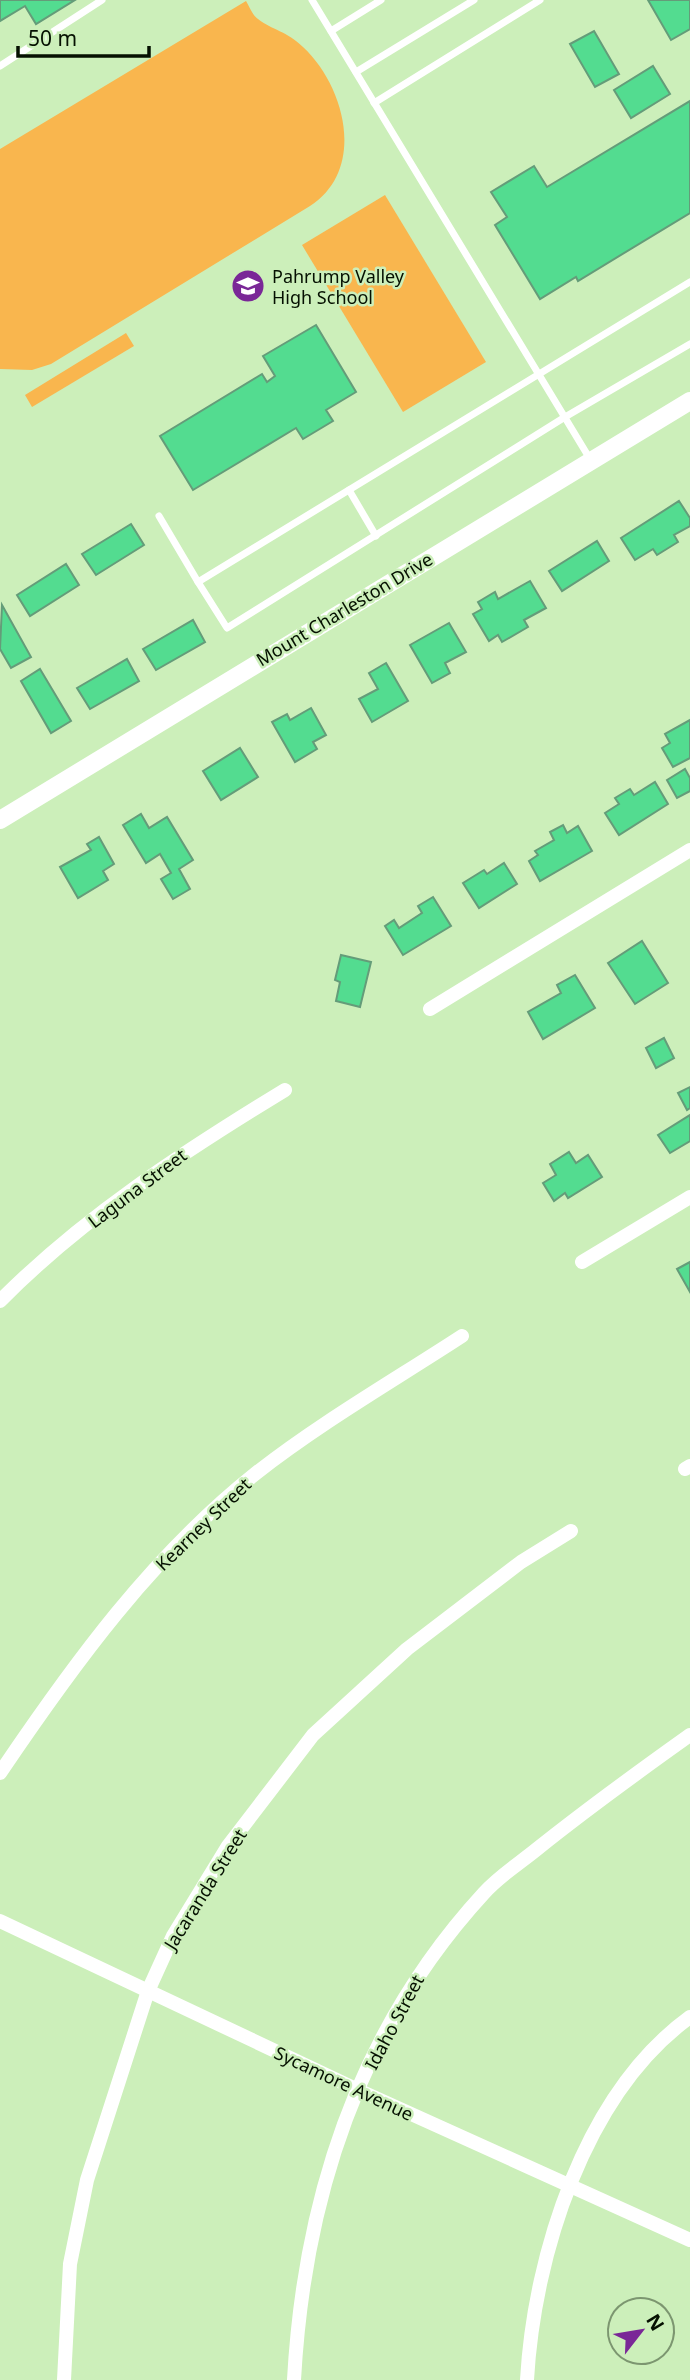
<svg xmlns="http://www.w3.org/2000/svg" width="690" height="2380" font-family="'Noto Sans',sans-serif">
	<rect width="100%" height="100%" fill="#ccefba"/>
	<!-- pitch -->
	<g fill="#f9b64e">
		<path d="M246,1C249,6 253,16 258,19C272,30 287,31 303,47C345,86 367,169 310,206L51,364L32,370L0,369V149Z"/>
		<polygon points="385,195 486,362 403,412 302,245"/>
		<polygon points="126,333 134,346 32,407 25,395"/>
	</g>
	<!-- building -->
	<g fill="#53dc90" stroke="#649c79" stroke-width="2">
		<polygon points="0,0 75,0 36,24 25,6 0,21"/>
		<polygon points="648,0 690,0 690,29 671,40"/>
		<polygon points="594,31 619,74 595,87 570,44"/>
		<polygon points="653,66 670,94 631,118 614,90"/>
		<polygon points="690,101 690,213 578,281 576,277 540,299 495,225 507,217 491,192 534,166 547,187"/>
		<polygon points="316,325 356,392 326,410 333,421 303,439 296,428 193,490 160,436 262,374 267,382 275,376 263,356"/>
		<polygon points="679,501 690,518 690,526 674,535 678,542 657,555 653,549 635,560 621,538"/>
		<polygon points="131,524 144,545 96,575 82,554"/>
		<polygon points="597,541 609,561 562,591 549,571"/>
		<polygon points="66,564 79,585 30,616 17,595"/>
		<polygon points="530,581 546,608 524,620 528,627 502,642 498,635 489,641 473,614 482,609 478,602 495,592 498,599"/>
		<polygon points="2,605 31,657 11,668 0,649"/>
		<polygon points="193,620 205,642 156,670 143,649"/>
		<polygon points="449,623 466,652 445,663 450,673 432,683 410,645"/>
		<polygon points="127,659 139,681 90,709 77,688"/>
		<polygon points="386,663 408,701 372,722 359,699 378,689 369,673"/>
		<polygon points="40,669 71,721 51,733 21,681"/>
		<polygon points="311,708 326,735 313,742 317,749 295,762 272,722 287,714 290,720"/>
		<polygon points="690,720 690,758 673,767 662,748 670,743 665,734"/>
		<polygon points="240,748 258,777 221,800 203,771"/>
		<polygon points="685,769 690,778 690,791 677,798 667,780"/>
		<polygon points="655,782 668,804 619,835 605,813 619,804 615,798 630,789 634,795"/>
		<polygon points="141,814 149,828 167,817 193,860 179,869 190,889 173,899 161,879 171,873 160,854 146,863 123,825"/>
		<polygon points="563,825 567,833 578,826 592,851 540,881 529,861 538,855 535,851 554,840 550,832"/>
		<polygon points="99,837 114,864 103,871 108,880 78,898 60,867 91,850 87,844"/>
		<polygon points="504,863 517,884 479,908 463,883 484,870 487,874"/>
		<polygon points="433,897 451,926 403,955 385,926 394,920 399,928 422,913 418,906"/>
		<polygon points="642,941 668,983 635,1004 608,963"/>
		<polygon points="341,955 371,962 360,1007 336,1001 340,982 335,980"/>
		<polygon points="575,975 595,1008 543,1039 528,1012 561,993 557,985"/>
		<polygon points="664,1038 674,1058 656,1068 646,1048"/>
		<polygon points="690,1087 690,1108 687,1110 678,1093"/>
		<polygon points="690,1115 690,1141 670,1153 658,1135"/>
		<polygon points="569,1152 576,1163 588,1155 602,1177 568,1198 565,1193 554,1201 543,1183 556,1175 550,1164"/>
		<polygon points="690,1262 690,1292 677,1269"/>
	</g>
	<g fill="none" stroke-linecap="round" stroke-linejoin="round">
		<!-- service -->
		<g stroke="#fff" stroke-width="7">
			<polyline points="312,0 590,459"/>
			<polyline points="331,31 381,0"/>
			<polyline points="0,66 102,0"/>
			<polyline points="356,72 474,0"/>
			<polyline points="374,103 540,0"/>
			<polyline points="690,282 198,582 227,628 565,417 690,344"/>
			<polyline points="349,490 376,536"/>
			<polyline points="159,516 198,582"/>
		</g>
		<!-- minor -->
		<g stroke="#fff" stroke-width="14">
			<polyline points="430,1009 690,850"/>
			<polyline points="582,1262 690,1197"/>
			<path d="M0,1301C83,1217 185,1151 285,1090"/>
			<polyline points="685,1469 690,1466"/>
			<path d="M0,1773C73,1665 152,1556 255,1474C320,1423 393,1381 462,1336"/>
			<polyline points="0,1921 358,2090 690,2240"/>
			<polyline points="64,2380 70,2264 87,2180 148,1991 173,1936 228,1846 313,1735 407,1649 521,1562 571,1531"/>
			<path d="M294,2380C304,2198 359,2029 484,1893C499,1876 520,1863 537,1849C587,1809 638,1772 690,1735"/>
			<path d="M527,2380C534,2255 585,2093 690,2017"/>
		</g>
		<!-- tertiary -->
		<polyline stroke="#fff" stroke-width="18" points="0,820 690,401"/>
	</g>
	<!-- icons -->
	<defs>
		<symbol id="school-disc" viewBox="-11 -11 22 22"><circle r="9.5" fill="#7a2797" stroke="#ccefba"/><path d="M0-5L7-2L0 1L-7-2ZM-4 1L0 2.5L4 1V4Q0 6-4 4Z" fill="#fff"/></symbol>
	</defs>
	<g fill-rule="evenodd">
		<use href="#school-disc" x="229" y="267" width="38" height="38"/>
	</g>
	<g text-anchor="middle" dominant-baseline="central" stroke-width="5" stroke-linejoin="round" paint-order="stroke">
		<!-- poi labels -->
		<g font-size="18" fill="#051001" stroke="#ccefba" text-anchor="start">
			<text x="272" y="276">Pahrump Valley<tspan x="272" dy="21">High School</tspan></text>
		</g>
		<!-- street labels -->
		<g font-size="18" fill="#051001" stroke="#ccefba">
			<text transform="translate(344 609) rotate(-31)">Mount Charleston Drive</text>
			<text transform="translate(137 1188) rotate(-37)">Laguna Street</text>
			<text transform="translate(203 1524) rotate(-44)">Kearney Street</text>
			<text transform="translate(205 1889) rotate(-58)">Jacaranda Street</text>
			<text transform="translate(394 2022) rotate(-62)">Idaho Street</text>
			<text transform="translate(344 2083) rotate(25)">Sycamore Avenue</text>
		</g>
	</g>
	<!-- north arrow -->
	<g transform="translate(641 2331) rotate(59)"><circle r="33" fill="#ccefba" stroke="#7c9670" stroke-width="2"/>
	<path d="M0-5L12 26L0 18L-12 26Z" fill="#7a2797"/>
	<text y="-10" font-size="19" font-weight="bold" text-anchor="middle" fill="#051001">N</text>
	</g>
	<!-- scale -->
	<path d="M18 46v10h131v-10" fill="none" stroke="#051001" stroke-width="3.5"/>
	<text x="28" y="46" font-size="21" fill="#051001" stroke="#ccefba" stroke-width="5" paint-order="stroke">50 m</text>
</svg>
